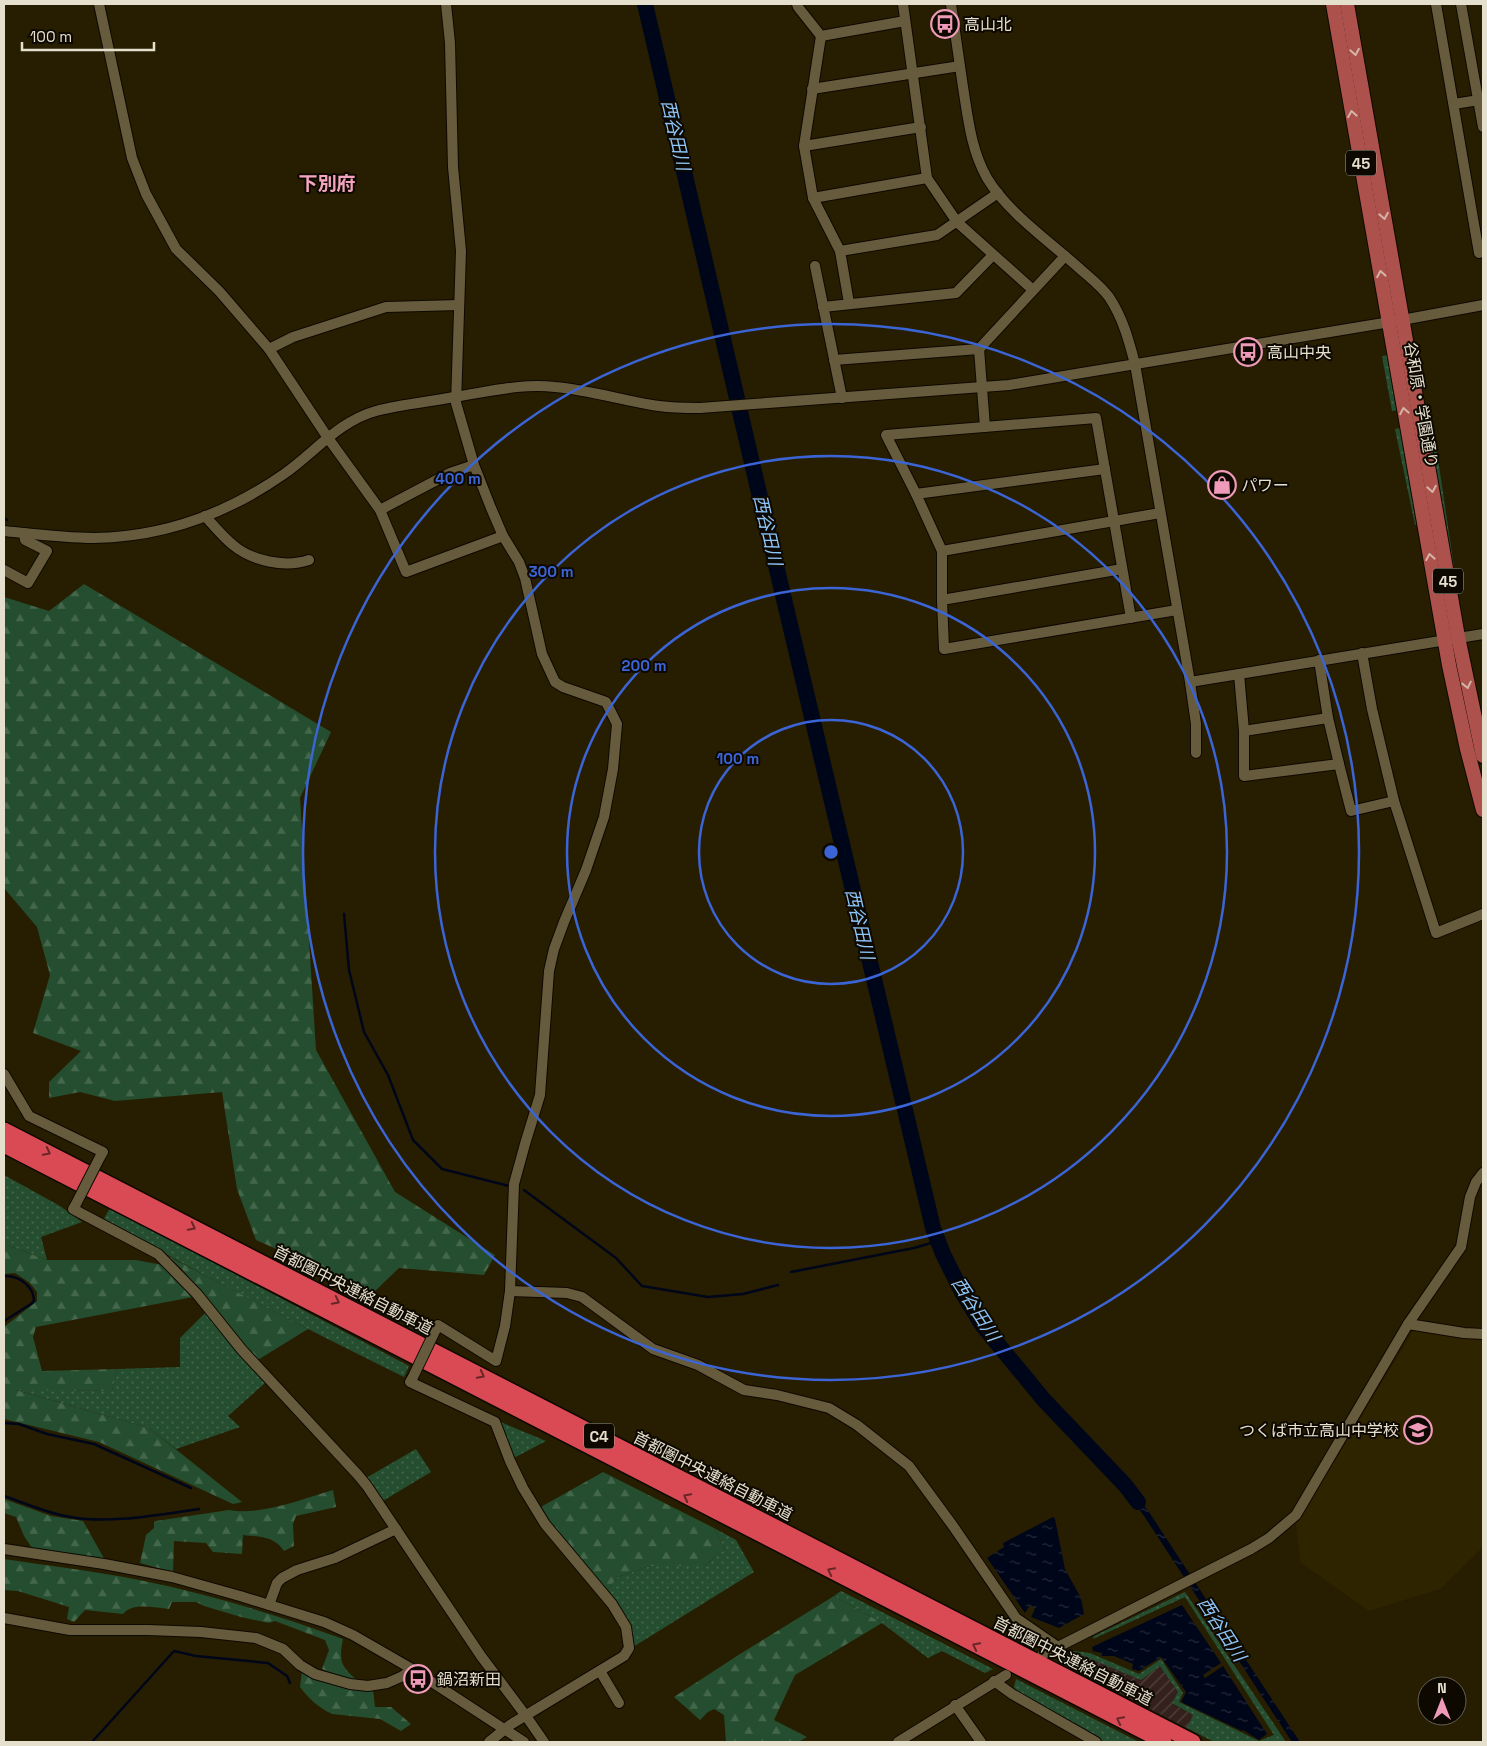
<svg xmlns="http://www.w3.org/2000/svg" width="1487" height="1746" font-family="'Space Grotesk','Noto Sans JP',sans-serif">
	<defs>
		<pattern id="industrial-furrows" width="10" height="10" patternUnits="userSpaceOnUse" patternTransform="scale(1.25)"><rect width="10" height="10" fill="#34211d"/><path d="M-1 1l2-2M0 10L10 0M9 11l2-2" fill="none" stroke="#51413d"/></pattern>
		<pattern id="green-dots" width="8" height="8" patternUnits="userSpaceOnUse" patternTransform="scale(1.25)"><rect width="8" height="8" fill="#244e2f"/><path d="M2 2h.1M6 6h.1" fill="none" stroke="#44674c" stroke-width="1.8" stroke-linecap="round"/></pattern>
		<pattern id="forest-firs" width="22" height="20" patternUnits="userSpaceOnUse" patternTransform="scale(1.25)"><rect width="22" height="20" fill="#244e2f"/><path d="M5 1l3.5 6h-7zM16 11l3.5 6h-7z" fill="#44674c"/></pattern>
		<pattern id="water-ripples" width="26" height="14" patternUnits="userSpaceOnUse" patternTransform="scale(1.25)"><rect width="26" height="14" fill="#000619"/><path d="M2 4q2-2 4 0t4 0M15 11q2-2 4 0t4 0" fill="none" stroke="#252a39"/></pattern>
	</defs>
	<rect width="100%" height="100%" fill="#271e01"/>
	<!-- industrial -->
	<polygon fill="url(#industrial-furrows)" points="1073,1651 1141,1680 1160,1666 1178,1692 1172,1704 1193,1715 1187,1728 1106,1686 1111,1675 1082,1662"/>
	<!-- built -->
	<polygon fill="#2f2400" points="1415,1328 1483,1336 1483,1547 1440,1589 1369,1611 1300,1562 1296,1524"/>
	<!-- green -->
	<g fill="url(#green-dots)">
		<polygon points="1389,355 1399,410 1392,411 1382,356"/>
		<polygon points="1402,428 1418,524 1415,525 1395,429"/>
		<polygon points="1436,446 1456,580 1453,581 1430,447"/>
		<polygon points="4,1175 60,1206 82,1222 41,1237 47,1260 4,1244"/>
		<path d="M110,1208L409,1366L404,1377C303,1327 202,1276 104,1219Z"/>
		<polygon points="206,1312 265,1383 228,1416 240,1427 176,1449 149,1428 13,1389 112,1391 117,1369 180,1367 180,1338"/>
		<polygon points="498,1421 546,1441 512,1459"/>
		<polygon points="416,1449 431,1472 381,1502 366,1478"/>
		<polygon points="714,1528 736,1540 754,1572 633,1647 605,1593 618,1577 650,1566 704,1566 725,1549"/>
		<polygon points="841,1591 993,1669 985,1673 942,1651 928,1658 882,1623 834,1596"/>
		<polygon points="1185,1592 1286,1742 1214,1742 1187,1728 1193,1715 1172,1703 1178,1692 1160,1666 1141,1680 1074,1652 1082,1662 1111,1675 1106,1686 1057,1662 1073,1651 1090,1653 1139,1674 1161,1659 1183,1693 1179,1702 1259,1741 1274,1735 1185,1597 1093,1639 1094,1636"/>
		<polygon points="1016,1679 1139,1742 1109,1742 1103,1741 1018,1693 1014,1687"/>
	</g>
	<!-- forest -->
	<g fill="url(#forest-firs)">
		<polygon points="84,584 331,732 300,798 316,1050 395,1192 495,1255 484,1275 399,1268 374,1292 256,1240 237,1189 222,1092 115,1101 80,1092 49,1098 49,1082 81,1051 33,1033 50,975 37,927 4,888 4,597 49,611"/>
		<polygon points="4,1244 47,1260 136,1260 168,1266 193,1297 36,1327 33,1337 42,1371 117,1369 112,1391 16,1390 149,1428 242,1502 233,1504 99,1442 4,1419 4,1327 37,1301 37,1292 30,1283 15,1273 4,1274"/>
		<polygon points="164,1254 308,1329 256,1361 182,1269"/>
		<polygon points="603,1472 714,1528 725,1549 704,1566 650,1566 618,1577 605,1593 539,1508"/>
		<path d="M333,1490L336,1507L296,1516L293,1524L294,1546L284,1551C274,1536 260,1537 243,1535L242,1554L213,1552L206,1543L174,1541L173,1572L140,1563L146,1535L154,1528V1522L156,1521L229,1510C261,1516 302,1499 333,1490Z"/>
		<polygon points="4,1499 51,1516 83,1521 105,1560 32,1548 24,1536 16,1517 4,1513"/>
		<path d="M4,1559C49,1566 95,1571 139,1580C209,1594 277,1615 343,1639C339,1660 340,1666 357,1680L344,1678L322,1669L329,1650L325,1640L275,1621L269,1623L241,1617L204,1606L196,1602H172L169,1609C155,1608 133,1602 123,1614L85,1610L74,1622L67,1619L69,1607L18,1591L4,1590Z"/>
		<polygon points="834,1596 882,1623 795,1675 774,1720 807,1737 798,1742 726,1742 724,1715 714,1709 708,1712 700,1720 674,1697 740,1654"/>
		<path d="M302,1671L351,1689L373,1690L375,1707H391L411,1724L401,1731L380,1719L332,1714C319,1708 308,1698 300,1687Z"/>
	</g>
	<!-- water -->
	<g fill="url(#water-ripples)">
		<polygon points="1127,1483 1149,1512 1300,1742 1292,1742 1144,1516 1122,1487"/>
		<polygon points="1053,1517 1055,1519 1065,1569 1081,1598 1084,1614 1059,1628 1031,1617 1035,1609 1030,1605 1025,1613 987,1558 1004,1547 1003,1543"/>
		<polygon points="1182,1605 1221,1663 1203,1675 1205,1678 1223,1666 1267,1734 1259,1740 1243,1730 1242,1731 1181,1702 1186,1692 1161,1657 1139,1671 1132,1669 1133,1664 1114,1656 1102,1656 1102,1653 1093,1651 1092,1647"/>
	</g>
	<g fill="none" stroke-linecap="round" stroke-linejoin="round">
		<!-- stream -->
		<g stroke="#000619" stroke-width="2.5">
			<polyline points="4,518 7,520"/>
			<polyline points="344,914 349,970 364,1032 388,1075 413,1140 442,1169 509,1186"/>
			<polyline points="524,1190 616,1258 642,1286 708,1297 743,1294 778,1285"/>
			<polyline points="791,1272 914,1248 938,1241"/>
			<path d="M4,1276C18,1275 34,1286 34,1301L31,1304L4,1321"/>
			<polyline points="4,1423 19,1424 47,1434 94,1444 191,1488"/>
			<path d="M4,1496C24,1503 45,1512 65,1516C106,1525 157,1515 199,1509"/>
			<polyline points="92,1742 174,1651 196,1656 268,1663 287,1676 290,1683"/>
		</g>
		<!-- river -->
		<path stroke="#000619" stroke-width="16" d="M645,4C740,412 835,821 933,1228L943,1254L962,1292L983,1326L1044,1400L1125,1485L1138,1502"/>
		<defs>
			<g id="minor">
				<polyline points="99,4 132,158 146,194 176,249 219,291 269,349 328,438 380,510 406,572 503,536"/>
				<polyline points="797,4 798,7 821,36 905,21"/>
				<polyline points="903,4 927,178 957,222 1033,290"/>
				<path d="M951,4C955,31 959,59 963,87C968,118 971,150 987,178C1007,212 1050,242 1079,268C1089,277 1101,286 1109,297C1123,318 1129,341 1135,364L1190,682L1483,634"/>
				<polyline points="1436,4 1479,253 1483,252"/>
				<polyline points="1461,4 1483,127"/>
				<polyline points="821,36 804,146 813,198 840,251 849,303"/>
				<polyline points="812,89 960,66"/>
				<polyline points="1454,104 1479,100"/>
				<polyline points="804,146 921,127"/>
				<polyline points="813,198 927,178"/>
				<polyline points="840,251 937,235 998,193"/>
				<polyline points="815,266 842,398"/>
				<polyline points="823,307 956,293 993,255"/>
				<polyline points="269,349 293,337 386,307 459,305"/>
				<polyline points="979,349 985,427"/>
				<polyline points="834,360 979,349 1065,256"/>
				<polyline points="916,494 886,435 1096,418 1131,618"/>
				<polyline points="380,510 450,473 474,465"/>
				<path d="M205,516C214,526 223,537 233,545C252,561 285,568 309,560"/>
				<path d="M4,531C33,534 64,538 94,538C163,537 228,513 284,474C314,453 339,421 376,411C402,404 429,402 454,397C488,392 521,383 555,387C590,390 624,401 659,406C673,408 687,408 700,408L1009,385L1402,320L1483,305"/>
				<polyline points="942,551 916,494 1105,469"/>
				<polyline points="1122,569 942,600 944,649 1177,610"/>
				<polyline points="4,570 28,583 47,551 25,540 24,533"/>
				<polyline points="942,600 942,551 1160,513"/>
				<polyline points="1239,674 1244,731 1244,776 1339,764 1328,718 1319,660"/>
				<polyline points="1190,682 1196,724 1196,753"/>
				<polyline points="1244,731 1328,718"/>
				<polyline points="1339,764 1351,811 1394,801 1372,709 1362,653"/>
				<polyline points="1394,801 1436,933 1483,914"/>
				<polyline points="4,1074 29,1116 103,1152 100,1157"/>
				<polyline points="76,1204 73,1209 158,1254 197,1294 242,1350 358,1475 367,1486 481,1656 526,1716 544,1742"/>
				<polyline points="510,1291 567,1293 582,1297 653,1349 698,1365 744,1390 777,1395 829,1408 857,1425 909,1466 953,1526 1016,1618 1058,1647"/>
				<polyline points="1408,1324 1464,1333 1483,1334"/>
				<polyline points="435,1331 438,1325 496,1361 505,1326 510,1291 514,1184 525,1144 540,1095 549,971 554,949 564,922 586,870 604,817 613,769 617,724 606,702 563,687 555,682 542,654 525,578 519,562 503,536 491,508 474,465 456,403 461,251 453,167 450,43 446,4"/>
				<polyline points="413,1377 410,1382 495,1422 510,1461 523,1488 545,1524 612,1604 626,1627 629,1648 624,1656 510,1725 489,1742"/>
				<polyline points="4,1549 104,1564 172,1577 240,1596 324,1622 353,1635 412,1669 524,1742"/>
				<polyline points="269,1605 277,1583 282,1578 297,1570 335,1558 396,1529"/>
				<polyline points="4,1618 70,1630 148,1630 201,1632 256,1638 283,1649 300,1665 315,1674 350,1684 368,1686 387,1683 403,1676 412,1669"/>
				<polyline points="1042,1655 1251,1549 1269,1538 1296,1515 1408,1324 1461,1247 1470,1197 1476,1182 1483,1173"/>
				<polyline points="600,1671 619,1703"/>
				<polyline points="994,1681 1012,1694 1096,1742"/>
				<polyline points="955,1705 981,1742"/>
				<polyline points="898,1742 1006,1675"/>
			</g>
			<g id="major">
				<polyline points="1333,4 1449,665 1467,749 1483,810"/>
				<polyline points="1347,4 1458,637 1483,756"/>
			</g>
			<g id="highway">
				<polyline points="4,1130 1193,1742"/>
				<polyline points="4,1145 1164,1742"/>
			</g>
		</defs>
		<!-- minor casing -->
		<use href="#minor" stroke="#0f0800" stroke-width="12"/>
		<!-- major casing -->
		<use href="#major" stroke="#0f0800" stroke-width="16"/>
		<!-- highway casing -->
		<use href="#highway" stroke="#0f0800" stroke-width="18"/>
		<!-- minor -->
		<use href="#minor" stroke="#665c3d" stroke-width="10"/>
		<!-- major -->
		<use href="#major" stroke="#ac514b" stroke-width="14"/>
		<!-- highway -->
		<use href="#highway" stroke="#da4a54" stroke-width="15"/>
		<defs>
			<g id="minor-bridge">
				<polyline points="76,1204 100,1157"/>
				<polyline points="413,1377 435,1331"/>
			</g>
		</defs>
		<!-- minor-bridge casing -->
		<use href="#minor-bridge" stroke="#0f0800" stroke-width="12" stroke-linecap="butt"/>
		<!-- minor-bridge -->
		<use href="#minor-bridge" stroke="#665c3d" stroke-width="10"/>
	</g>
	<!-- one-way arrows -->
	<defs><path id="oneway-chevron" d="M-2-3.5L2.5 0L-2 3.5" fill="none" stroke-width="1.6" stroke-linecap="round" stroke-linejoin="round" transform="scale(1.25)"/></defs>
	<g stroke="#d4b4a7">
		<use href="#oneway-chevron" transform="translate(1355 52) rotate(80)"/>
		<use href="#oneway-chevron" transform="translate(1352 114) rotate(-100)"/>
		<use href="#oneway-chevron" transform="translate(1384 216) rotate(80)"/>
		<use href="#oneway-chevron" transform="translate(1381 274) rotate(-100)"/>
		<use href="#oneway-chevron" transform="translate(1404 411) rotate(-100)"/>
		<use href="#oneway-chevron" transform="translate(1432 489) rotate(80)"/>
		<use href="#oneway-chevron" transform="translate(1430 557) rotate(-100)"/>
		<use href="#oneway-chevron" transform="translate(1467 685) rotate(78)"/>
	</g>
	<g stroke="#692626">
		<use href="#oneway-chevron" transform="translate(47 1152) rotate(27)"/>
		<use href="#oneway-chevron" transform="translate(192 1227) rotate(27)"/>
		<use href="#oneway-chevron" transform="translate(336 1301) rotate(27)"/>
		<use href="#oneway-chevron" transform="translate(481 1375) rotate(27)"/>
		<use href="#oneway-chevron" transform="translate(687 1497) rotate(-153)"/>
		<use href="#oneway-chevron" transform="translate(831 1571) rotate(-153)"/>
		<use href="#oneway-chevron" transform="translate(976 1646) rotate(-153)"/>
		<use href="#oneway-chevron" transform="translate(1120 1720) rotate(-153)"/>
	</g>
	<!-- distance rings -->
	<g fill="none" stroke="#3b64d6" stroke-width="2.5">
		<circle cx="831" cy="852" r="132"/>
		<circle cx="831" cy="852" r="264"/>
		<circle cx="831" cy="852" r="396"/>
		<circle cx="831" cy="852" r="528"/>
	</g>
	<!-- icons -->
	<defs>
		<symbol id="bus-ring" viewBox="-11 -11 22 22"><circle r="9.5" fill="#0d0901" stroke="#ef9ab8" stroke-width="1.5"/><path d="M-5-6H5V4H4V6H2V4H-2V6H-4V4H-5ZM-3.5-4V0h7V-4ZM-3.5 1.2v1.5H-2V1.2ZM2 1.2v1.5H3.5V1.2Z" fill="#ef9ab8"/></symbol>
		<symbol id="shop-ring" viewBox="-11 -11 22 22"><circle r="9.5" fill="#0d0901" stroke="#ef9ab8" stroke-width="1.5"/><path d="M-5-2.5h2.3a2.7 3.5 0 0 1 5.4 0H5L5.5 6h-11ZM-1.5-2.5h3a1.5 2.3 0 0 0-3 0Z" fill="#ef9ab8"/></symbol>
		<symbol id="school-ring" viewBox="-11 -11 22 22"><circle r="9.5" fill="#0d0901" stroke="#ef9ab8" stroke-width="1.5"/><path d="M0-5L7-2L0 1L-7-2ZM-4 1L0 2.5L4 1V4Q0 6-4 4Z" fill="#ef9ab8"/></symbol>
	</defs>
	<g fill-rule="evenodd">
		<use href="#bus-ring" x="929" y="8" width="32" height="32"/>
		<use href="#bus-ring" x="1232" y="336" width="32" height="32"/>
		<use href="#shop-ring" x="1206" y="469" width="32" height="32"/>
		<use href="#school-ring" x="1402" y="1414" width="32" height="32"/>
		<use href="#bus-ring" x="402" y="1663" width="32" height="32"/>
	</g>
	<g text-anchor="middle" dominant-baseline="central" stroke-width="4" stroke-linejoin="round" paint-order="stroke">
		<!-- shield labels -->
		<g fill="#0d0901" stroke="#a49f90" stroke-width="1">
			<rect x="1346" y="150.5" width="30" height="25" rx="4"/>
			<rect x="1433" y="568.5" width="30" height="25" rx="4"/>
			<rect x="584" y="1423.5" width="30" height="25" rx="4"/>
		</g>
		<g font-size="15" font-weight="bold" fill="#e5dfce">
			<text x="1361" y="163">45</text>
			<text x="1448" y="581">45</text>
			<text x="599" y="1436">C4</text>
		</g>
		<!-- poi labels -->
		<g font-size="16" fill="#e5dfce" stroke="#0d0901" text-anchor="start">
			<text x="964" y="24">高山北</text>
			<text x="1267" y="352">高山中央</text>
			<text x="1241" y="485">パワー</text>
			<text x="1399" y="1430" text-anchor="end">つくば市立高山中学校</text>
			<text x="437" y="1679">鍋沼新田</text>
		</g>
		<!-- street labels -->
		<g font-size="16" fill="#e5dfce" stroke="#0d0901">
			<text transform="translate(1421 405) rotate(80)">谷和原・学園通り</text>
			<text transform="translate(353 1290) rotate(27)">首都圏中央連絡自動車道</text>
			<text transform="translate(713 1476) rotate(27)">首都圏中央連絡自動車道</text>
			<text transform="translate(1073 1661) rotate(27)">首都圏中央連絡自動車道</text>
		</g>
		<!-- water labels -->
		<g font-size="18" font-style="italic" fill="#8ec5f9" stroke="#0d0901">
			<text transform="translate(676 135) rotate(77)">西谷田川</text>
			<text transform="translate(768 530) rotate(77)">西谷田川</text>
			<text transform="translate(860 924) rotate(77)">西谷田川</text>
			<text transform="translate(976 1309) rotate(57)">西谷田川</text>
			<text transform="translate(1222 1629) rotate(57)">西谷田川</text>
		</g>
		<!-- quarter labels -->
		<g font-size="19" font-weight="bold" fill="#f4a4bf" stroke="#0d0901">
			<text x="327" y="183">下別府</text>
		</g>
	</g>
	<circle cx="831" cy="852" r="8" fill="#3b64d6" stroke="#0d0901" stroke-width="2.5"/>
	<g font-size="15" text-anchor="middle" font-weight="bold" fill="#3b64d6" stroke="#0d0901" stroke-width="4" stroke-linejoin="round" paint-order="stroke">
		<text x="458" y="484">400 m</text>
		<text x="551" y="577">300 m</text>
		<text x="644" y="671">200 m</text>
		<text x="738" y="764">100 m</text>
	</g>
	<!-- border -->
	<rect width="1487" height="1746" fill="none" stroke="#e5dfce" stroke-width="10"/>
	<!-- north arrow -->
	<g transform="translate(1442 1701)"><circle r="24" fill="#0d0901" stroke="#635f53"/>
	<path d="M0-4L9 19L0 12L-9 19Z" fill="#ef9ab8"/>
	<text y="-8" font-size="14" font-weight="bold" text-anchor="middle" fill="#e5dfce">N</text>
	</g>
	<!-- scale -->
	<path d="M22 42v8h132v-8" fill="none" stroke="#e5dfce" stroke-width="2.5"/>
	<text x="30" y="42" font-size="15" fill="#e5dfce" stroke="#0d0901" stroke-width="4" paint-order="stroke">100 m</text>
</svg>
